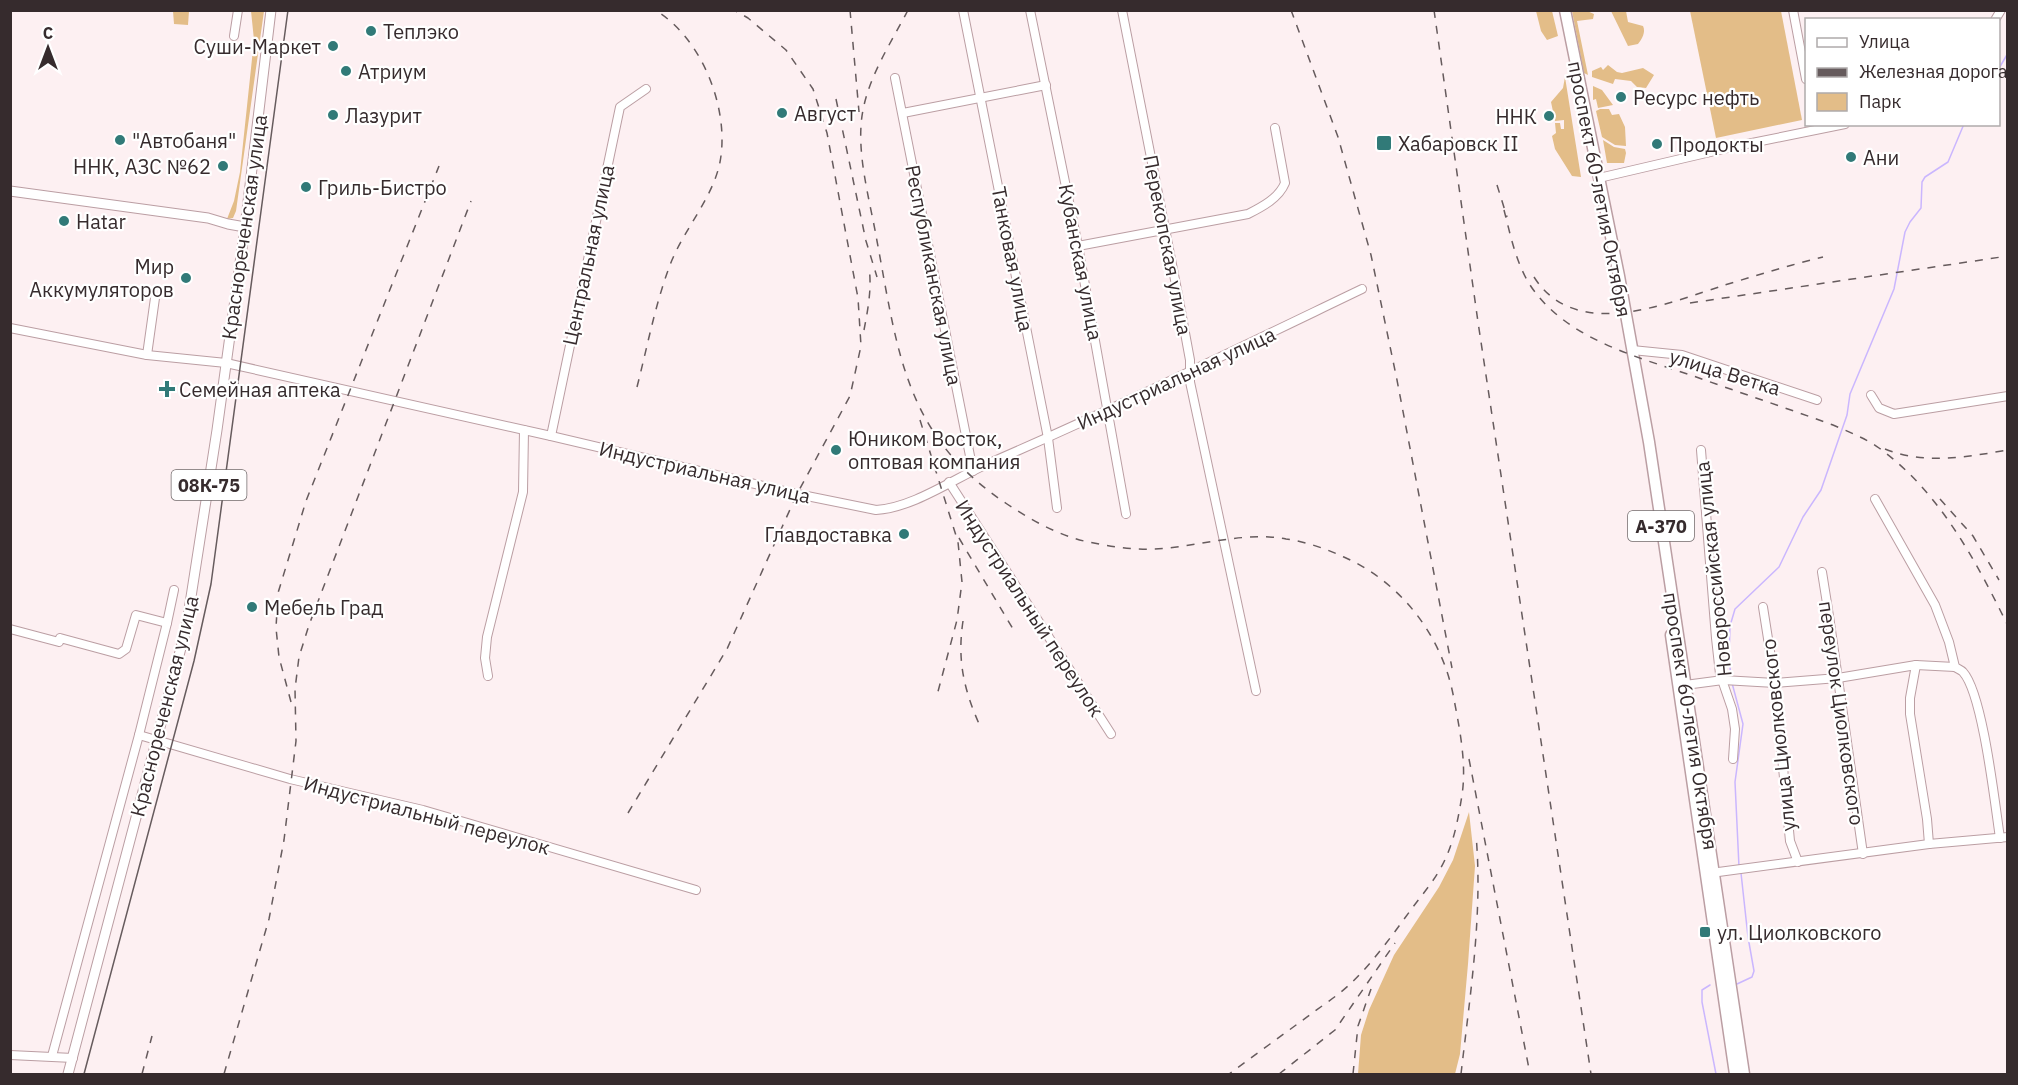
<svg xmlns="http://www.w3.org/2000/svg" width="2018" height="1085" font-family="'IBM Plex Sans',sans-serif">
	<rect width="100%" height="100%" fill="#fdf0f2"/>
	<!-- green -->
	<g fill="#e3bd88">
		<polygon points="173,11 189,11 188,25 174,24"/>
		<polygon points="251,11 264,11 236,211 233,218 227,219 234,201 240,172 254,40"/>
		<polygon points="1536,11 1552,11 1558,36 1547,40 1541,31"/>
		<polygon points="1572,11 1587,11 1594,14 1593,19 1577,21 1588,75 1584,73"/>
		<path d="M1611,11H1626L1628,22L1643,26C1646,32 1642,39 1638,44L1628,46Z"/>
		<polygon points="1690,11 1781,11 1802,120 1716,138"/>
		<polygon points="1608,65 1617,72 1622,73 1643,68 1654,75 1646,88 1637,87 1631,81 1615,79 1613,84 1592,77 1592,71 1601,67 1603,70"/>
		<polygon points="1565,77 1581,177 1572,176 1555,149 1552,136 1556,133 1555,123 1560,123 1561,129 1564,129 1564,120 1555,121 1551,102 1563,88"/>
		<polygon points="1593,86 1602,90 1613,105 1598,108 1596,99 1593,100"/>
		<polygon points="1600,109 1609,109 1612,115 1619,114 1625,127 1626,146 1615,145 1602,137 1596,111"/>
		<polygon points="1603,140 1614,147 1625,149 1626,153 1624,163 1607,163"/>
		<polygon points="1469,812 1475,866 1468,964 1460,1054 1455,1074 1358,1074 1361,1035 1369,1010 1394,955 1439,887 1453,860"/>
	</g>
	<g fill="none" stroke-linecap="round" stroke-linejoin="round">
		<!-- stream -->
		<g stroke="#cab6fe" stroke-width="1.5">
			<polyline points="1998,70 2008,53"/>
			<polyline points="1731,678 1729,657 1730,626 1735,609 1779,567 1803,517 1821,490 1847,415 1850,394 1894,289 1905,232 1910,222 1921,208 1922,182 1925,177 1948,162 1964,124"/>
			<polyline points="1732,683 1743,724 1735,782 1739,867"/>
			<polyline points="1737,984 1752,977 1754,971 1748,937 1741,873"/>
			<polyline points="1710,985 1702,990 1702,1002 1716,1074"/>
		</g>
		<defs>
			<g id="minor">
				<polyline points="963,10 1048,438 1057,508"/>
				<polyline points="1030,10 1078,246 1126,514"/>
				<polyline points="1122,10 1178,295 1190,360 1190,382 1256,691"/>
				<polyline points="1793,10 1806,79"/>
				<polyline points="1995,20 2001,10"/>
				<polyline points="234,36 238,10"/>
				<polyline points="895,78 973,471"/>
				<polyline points="903,113 1046,85"/>
				<polyline points="1599,178 1732,147 1845,124"/>
				<path d="M1078,246L1248,214C1262,207 1279,198 1285,183L1275,128"/>
				<path d="M10,328L147,355L226,363L551,436L797,494L876,510C912,508 952,480 985,465C1112,410 1237,349 1362,289"/>
				<polyline points="1632,350 1682,355 1817,400"/>
				<polyline points="147,355 155,298"/>
				<polyline points="1871,395 1879,408 1894,414 2008,396"/>
				<polyline points="551,436 620,107 646,89"/>
				<polyline points="1701,450 1716,638 1720,674 1732,709 1735,729 1733,759"/>
				<polyline points="949,482 1111,734"/>
				<path d="M1875,499L1935,605L1949,642L1955,667C1958,669 1961,670 1963,672C1983,694 1995,805 2000,838"/>
				<polyline points="1822,572 1829,616 1863,854"/>
				<polyline points="1763,607 1775,683 1790,841 1798,862"/>
				<polyline points="10,629 59,642 60,638 119,654 126,649 136,615 167,623"/>
				<polyline points="1916,665 1910,698 1910,714 1927,819 1929,844"/>
				<polyline points="488,676 485,658 487,637 523,492 524,430"/>
				<polyline points="1685,685 1723,680 1775,683 1838,678 1916,665 1955,667"/>
				<polyline points="139,735 290,779 423,810 696,890"/>
				<polyline points="1711,873 1929,844 2008,837"/>
				<polyline points="10,1055 73,1058"/>
				<polyline points="52,1056 139,735 167,623 174,590"/>
			</g>
			<g id="major">
				<polyline points="10,191 208,218 228,224 245,227"/>
				<polyline points="68,1074 186,629 217,430 245,227 271,10"/>
			</g>
			<g id="highway">
				<polyline points="1565,10 1619,276 1649,442 1744,1074"/>
				<polyline points="1671,635 1735,1074"/>
			</g>
		</defs>
		<!-- minor casing -->
		<use href="#minor" stroke="#bb9ea3" stroke-width="10"/>
		<!-- major casing -->
		<use href="#major" stroke="#bb9ea3" stroke-width="11"/>
		<!-- highway casing -->
		<use href="#highway" stroke="#bb9ea3" stroke-width="13"/>
		<!-- minor -->
		<use href="#minor" stroke="#fff" stroke-width="8"/>
		<!-- major -->
		<use href="#major" stroke="#fff" stroke-width="9"/>
		<!-- highway -->
		<use href="#highway" stroke="#fff" stroke-width="10"/>
		<!-- tram -->
		<polyline stroke="#665b5d" stroke-width="1.5" points="84,1074 194,661 211,584 288,10"/>
		<!-- rail -->
		<g stroke="#665b5d" stroke-width="1.5" stroke-dasharray="8 8" stroke-linecap="butt">
			<polyline points="850,10 859,112"/>
			<path d="M908,10C891,43 870,74 863,110C855,151 870,200 877,241C898,353 905,436 1007,504C1031,520 1056,534 1084,541C1107,546 1131,550 1154,549C1198,547 1243,531 1286,539C1307,542 1327,549 1346,558C1401,583 1441,635 1453,694C1459,726 1467,762 1462,795C1459,814 1455,837 1447,855C1439,875 1425,891 1413,907C1393,934 1373,963 1348,986C1337,996 1323,1005 1311,1014C1284,1034 1256,1054 1229,1074"/>
			<polyline points="1291,10 1338,137 1371,255 1397,380 1452,668"/>
			<polyline points="1434,10 1478,322 1591,1074"/>
			<polyline points="836,99 866,241 877,277"/>
			<polyline points="1497,185 1507,217"/>
			<path d="M1504,210C1511,237 1517,269 1535,292C1573,342 1642,358 1699,378C1744,394 1789,409 1833,425C1849,432 1865,438 1879,448C1939,491 1976,561 2008,626"/>
			<path d="M1534,277C1576,343 1668,303 1725,285C1758,275 1790,265 1823,257"/>
			<polyline points="1690,303 2008,256"/>
			<path d="M864,330C868,309 872,288 869,267"/>
			<path d="M637,387C648,344 656,300 672,260C686,227 713,197 720,162C730,109 702,38 655,10"/>
			<polyline points="920,420 958,542 962,582 957,620 936,699"/>
			<path d="M1885,449C1925,465 1966,457 2008,450"/>
			<polyline points="1940,499 1973,536 1999,580"/>
			<polyline points="959,538 1013,629"/>
			<path d="M963,621C957,661 964,690 980,726"/>
			<polyline points="291,702 279,657 276,628 278,593 306,501 439,166"/>
			<polyline points="1469,759 1530,1074"/>
			<polyline points="628,813 727,649 797,494 850,396 861,346 858,298 827,133 813,89 786,50 748,18 734,10"/>
			<polyline points="142,1074 152,1036"/>
			<polyline points="224,1074 269,919 284,840 296,741 295,689 299,657 309,625 471,201"/>
			<polyline points="1279,1074 1335,1030 1395,943"/>
			<polyline points="1353,1074 1358,1026 1371,989"/>
			<path d="M1461,1074C1470,995 1483,914 1476,835"/>
		</g>
	</g>
	<!-- markers -->
	<g fill="#317a78" stroke="#fff" stroke-width="2">
		<circle cx="371" cy="31" r="6"/>
		<circle cx="333" cy="46" r="6"/>
		<circle cx="346" cy="71" r="6"/>
		<circle cx="1621" cy="97" r="6"/>
		<circle cx="782" cy="113" r="6"/>
		<circle cx="333" cy="115" r="6"/>
		<circle cx="1549" cy="116" r="6"/>
		<circle cx="120" cy="140" r="6"/>
		<rect x="1376" y="135" width="16" height="16" rx="3"/>
		<circle cx="1657" cy="144" r="6"/>
		<circle cx="1851" cy="157" r="6"/>
		<circle cx="223" cy="166" r="6"/>
		<circle cx="306" cy="187" r="6"/>
		<circle cx="64" cy="221" r="6"/>
		<circle cx="186" cy="278" r="6"/>
		<path d="M164 380h6v6h6v6h-6v6h-6v-6h-6v-6h6z"/>
		<circle cx="836" cy="450" r="6"/>
		<circle cx="904" cy="534" r="6"/>
		<circle cx="252" cy="607" r="6"/>
		<rect x="1699" y="926" width="12" height="12" rx="3"/>
	</g>
	<g text-anchor="middle" dominant-baseline="central" stroke-width="4.5" stroke-linejoin="round" paint-order="stroke">
		<!-- shield labels -->
		<g fill="#fff" stroke="#726b6c" stroke-width="1.5">
			<rect x="171.5" y="470" width="75" height="30" rx="4.5"/>
			<rect x="1628" y="511" width="66" height="30" rx="4.5"/>
		</g>
		<g font-size="18" font-weight="bold" fill="#362b2d">
			<text x="209" y="485">08К-75</text>
			<text x="1661" y="526">А-370</text>
		</g>
		<!-- poi labels -->
		<g font-size="20" fill="#362b2d" stroke="#fff" text-anchor="start">
			<text x="383" y="31">Теплэко</text>
			<text x="321" y="46" text-anchor="end">Суши-Маркет</text>
			<text x="358" y="71">Атриум</text>
			<text x="1633" y="97">Ресурс нефть</text>
			<text x="794" y="113">Август</text>
			<text x="345" y="115">Лазурит</text>
			<text x="1537" y="116" text-anchor="end">ННК</text>
			<text x="132" y="140">"Автобаня"</text>
			<text x="1398" y="143">Хабаровск II</text>
			<text x="1669" y="144">Продокты</text>
			<text x="1863" y="157">Ани</text>
			<text x="211" y="166" text-anchor="end">ННК, АЗС №62</text>
			<text x="318" y="187">Гриль-Бистро</text>
			<text x="76" y="221">Hatar</text>
			<text x="174" y="266" text-anchor="end">Мир<tspan x="174" dy="23">Аккумуляторов</tspan></text>
			<text x="179" y="389">Семейная аптека</text>
			<text x="848" y="438">Юником Восток,<tspan x="848" dy="23">оптовая компания</tspan></text>
			<text x="892" y="534" text-anchor="end">Главдоставка</text>
			<text x="264" y="607">Мебель Град</text>
			<text x="1717" y="932">ул. Циолковского</text>
		</g>
		<!-- street labels -->
		<g font-size="20" fill="#362b2d" stroke="#fff">
			<text transform="translate(1600 189) rotate(79)">проспект 60-летия Октября</text>
			<text transform="translate(244 227) rotate(-82)">Краснореченская улица</text>
			<text transform="translate(1168 245) rotate(79)">Перекопская улица</text>
			<text transform="translate(588 255) rotate(-78)">Центральная улица</text>
			<text transform="translate(1013 259) rotate(79)">Танковая улица</text>
			<text transform="translate(1081 262) rotate(79)">Кубанская улица</text>
			<text transform="translate(934 275) rotate(79)">Республиканская улица</text>
			<text transform="translate(1725 372) rotate(17)">улица Ветка</text>
			<text transform="translate(1176 378) rotate(-25)">Индустриальная улица</text>
			<text transform="translate(705 472) rotate(13)">Индустриальная улица</text>
			<text transform="translate(1713 569) rotate(-96)">Новороссийская улица</text>
			<text transform="translate(1030 608) rotate(57)">Индустриальный переулок</text>
			<text transform="translate(164 706) rotate(-76)">Краснореченская улица</text>
			<text transform="translate(1842 713) rotate(82)">переулок Циолковского</text>
			<text transform="translate(1691 721) rotate(81)">проспект 60-летия Октября</text>
			<text transform="translate(1778 735) rotate(-96)">улица Циолковского</text>
			<text transform="translate(427 815) rotate(15)">Индустриальный переулок</text>
		</g>
	</g>
	<!-- border -->
	<rect width="2018" height="1085" fill="none" stroke="#362b2d" stroke-width="24"/>
	<!-- legend -->
	<rect x="1805" y="18" width="195" height="108" fill="#ffffff" stroke="#afaaab" stroke-width="1.5"/>
	<rect x="1817" y="38" width="30" height="9" fill="#ffffff" stroke="#afaaab" stroke-width="1.5"/>
	<text x="1859" y="48" font-size="18" fill="#362b2d">Улица</text>
	<rect x="1817" y="68" width="30" height="9" fill="#665b5d" stroke="#afaaab" stroke-width="1.5"/>
	<text x="1859" y="78" font-size="18" fill="#362b2d">Железная дорога</text>
	<rect x="1817" y="93" width="30" height="18" fill="#e3bd88" stroke="#afaaab" stroke-width="1.5"/>
	<text x="1859" y="108" font-size="18" fill="#362b2d">Парк</text>
	<!-- north arrow -->
	<g transform="translate(48 48)" stroke="#ffffff" stroke-width="4.5" paint-order="stroke">
	<path d="M0-4.5L10 22L0 15L-10 22Z" fill="#362b2d"/>
	<text y="-9" font-size="16" font-weight="bold" text-anchor="middle" fill="#362b2d">С</text>
	</g>
</svg>
